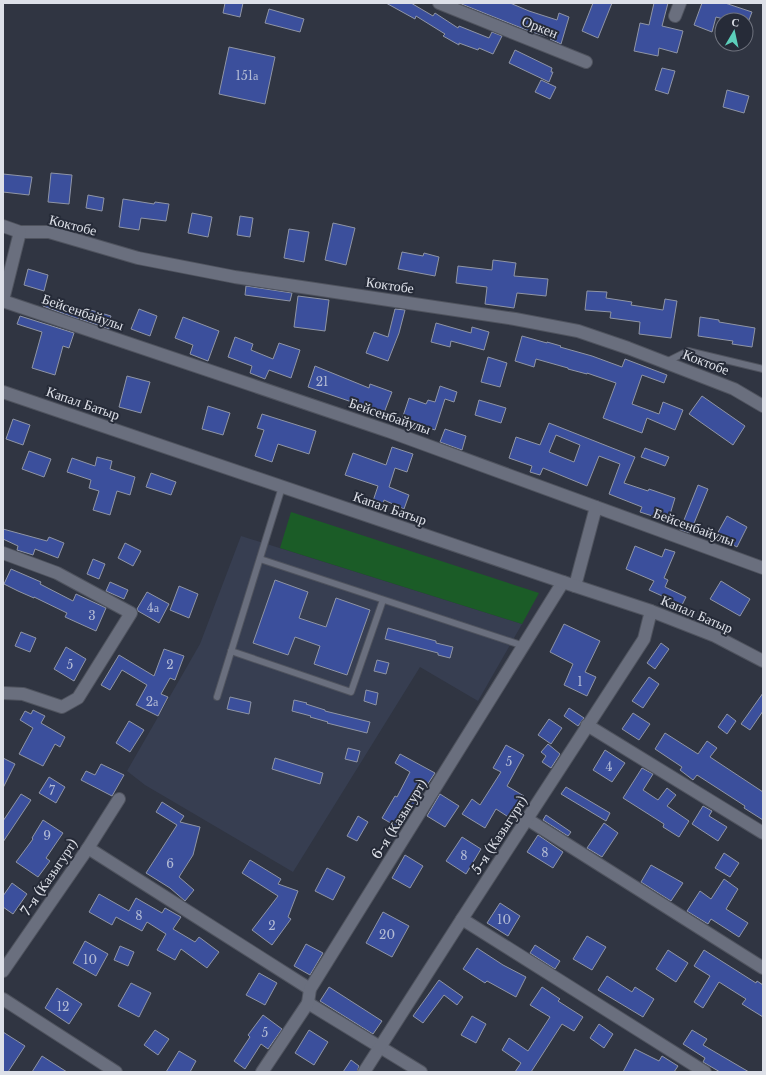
<svg xmlns="http://www.w3.org/2000/svg" width="766" height="1075" font-family="'Libre Baskerville',serif">
	<rect width="100%" height="100%" fill="#303542"/>
	<!-- built -->
	<polygon fill="#373e51" points="241,536 522,624 478,701 420,667 293,872 145,785 127,771 200,644"/>
	<!-- green -->
	<polygon fill="#1b5c27" points="291,512 539,593 522,624 280,548"/>
	<!-- building -->
	<g fill="#3b4f9c" stroke="#8f95a5" fill-rule="evenodd">
		<polygon points="225,3 243,3 240,17 223,13"/>
		<polygon points="386,3 411,3 433,16 435,13 458,28 459,26 489,38 492,32 502,36 493,54 479,48 478,50 459,43 459,45 443,36 445,34 416,16 415,19"/>
		<polygon points="459,3 510,3 529,11 557,20 559,13 569,17 561,44 550,39 551,38 529,31"/>
		<polygon points="593,3 612,3 598,38 582,31"/>
		<polygon points="654,3 668,3 662,26 683,31 677,53 659,48 658,56 634,51 640,23 649,25"/>
		<polygon points="702,3 725,3 752,12 749,20 727,20 716,17 712,32 694,25"/>
		<polygon points="269,9 304,19 300,32 265,23"/>
		<polygon points="229,47 275,57 265,104 219,94"/>
		<polygon points="515,50 552,68 551,72 553,72 549,82 509,63"/>
		<polygon points="662,68 675,71 668,94 655,90"/>
		<polygon points="541,80 556,87 550,99 535,92"/>
		<polygon points="727,90 749,96 744,113 723,107"/>
		<polygon points="51,173 72,175 69,204 48,202"/>
		<polygon points="3,174 32,177 29,195 3,192"/>
		<polygon points="88,195 104,198 102,211 86,208"/>
		<polygon points="123,199 154,204 155,202 169,204 166,221 141,218 139,230 119,227"/>
		<polygon points="192,213 212,217 208,237 188,233"/>
		<polygon points="240,216 253,218 250,237 237,235"/>
		<polygon points="333,223 355,228 346,265 325,260"/>
		<polygon points="289,229 309,232 304,262 284,258"/>
		<polygon points="402,252 423,256 424,253 439,257 435,276 398,269"/>
		<polygon points="493,260 516,263 514,276 548,279 546,296 517,293 514,308 485,304 487,287 456,283 458,266 492,270"/>
		<polygon points="28,269 48,275 44,291 24,285"/>
		<polygon points="246,286 292,293 290,301 245,295"/>
		<polygon points="587,291 607,292 606,298 632,302 631,305 663,310 665,299 677,301 671,338 639,334 640,322 610,318 611,312 585,310"/>
		<polygon points="298,296 329,300 325,331 294,327"/>
		<polygon points="45,299 80,313 78,319 43,306"/>
		<polygon points="84,308 111,316 109,322 112,323 109,329 80,319"/>
		<polygon points="139,309 157,316 150,336 131,329"/>
		<polygon points="395,309 405,310 399,333 388,361 366,353 374,332 388,337"/>
		<polygon points="20,316 74,333 69,348 63,346 55,375 32,368 42,332 17,324"/>
		<polygon points="183,317 219,331 208,361 190,354 193,345 175,338"/>
		<polygon points="700,317 719,320 719,322 755,328 752,347 732,344 733,341 698,336"/>
		<polygon points="436,323 471,333 472,327 489,332 484,350 451,341 450,347 431,342"/>
		<polygon points="522,336 547,343 547,342 561,346 560,347 592,356 622,367 625,359 667,375 664,383 642,375 632,404 659,414 663,402 683,410 675,430 647,418 642,433 603,418 616,383 587,373 587,374 568,369 568,368 536,359 534,367 515,361"/>
		<polygon points="235,337 253,344 251,350 273,359 279,343 300,350 291,378 269,370 265,379 250,373 252,366 228,357"/>
		<polygon points="488,357 507,363 500,387 481,382"/>
		<polygon points="315,366 369,388 370,384 392,392 384,413 308,387"/>
		<polygon points="127,376 150,382 141,413 119,407"/>
		<polygon points="440,386 457,392 454,402 445,399 435,430 402,419 409,398 426,404 428,400 435,402"/>
		<polygon points="702,396 745,426 733,445 689,414"/>
		<polygon points="479,400 506,408 501,423 475,415"/>
		<polygon points="208,406 230,413 223,435 202,429"/>
		<polygon points="262,414 316,431 309,454 278,444 272,462 255,456 264,430 257,428"/>
		<polygon points="13,419 30,425 23,445 6,439"/>
		<path d="M549,423L635,457L624,483L648,491L649,489L675,498L668,521L640,512L642,507L609,494L620,464L599,456L587,486L543,468L540,475L530,472L532,466L509,458L516,437L540,445ZM556,435L580,445L574,462L549,452Z"/>
		<polygon points="445,429 466,436 462,450 440,442"/>
		<polygon points="392,447 413,454 407,472 395,468 389,487 409,495 404,509 384,500 383,504 373,501 378,486 345,475 353,453 386,465"/>
		<polygon points="645,448 669,457 665,466 641,457"/>
		<polygon points="29,451 51,459 44,477 22,469"/>
		<polygon points="97,457 112,461 110,469 135,477 130,495 117,491 110,515 93,510 99,491 89,488 91,480 67,472 72,458 95,466"/>
		<polygon points="151,473 176,482 171,495 146,487"/>
		<polygon points="698,485 708,489 690,533 680,530"/>
		<polygon points="727,516 747,527 737,547 716,536"/>
		<polygon points="3,529 47,541 49,537 64,543 58,558 35,549 33,555 17,550 18,546 3,539"/>
		<polygon points="125,543 141,551 133,566 118,558"/>
		<polygon points="635,546 662,557 665,549 675,552 664,578 668,580 665,587 686,597 682,605 649,590 654,581 626,569"/>
		<polygon points="93,559 105,564 99,579 87,574"/>
		<polygon points="11,569 41,582 40,584 73,601 76,594 106,608 96,631 65,617 67,613 34,597 34,598 18,591 4,584"/>
		<polygon points="275,580 308,592 299,618 326,627 336,598 370,610 347,675 314,664 320,646 295,637 288,655 253,643"/>
		<polygon points="721,581 750,599 740,616 710,599"/>
		<polygon points="110,582 128,590 124,599 106,591"/>
		<polygon points="179,586 198,594 189,618 170,610"/>
		<polygon points="147,592 169,604 159,623 138,611 137,609"/>
		<polygon points="564,624 600,641 585,672 596,677 587,696 564,685 573,664 550,652"/>
		<polygon points="388,628 436,641 436,643 453,647 450,658 438,655 438,653 385,639"/>
		<polygon points="21,632 36,638 30,652 15,646"/>
		<polygon points="661,643 669,649 655,669 647,663"/>
		<polygon points="66,647 86,659 74,681 54,669"/>
		<polygon points="164,649 184,656 175,680 170,678 161,694 168,697 158,716 136,705 147,685 122,670 110,690 101,685 119,655 154,676"/>
		<polygon points="377,660 389,663 386,674 374,671"/>
		<polygon points="649,677 659,684 643,708 632,701"/>
		<polygon points="366,690 378,693 376,705 364,701"/>
		<polygon points="763,693 763,711 750,730 741,724"/>
		<polygon points="230,697 251,702 249,714 227,709"/>
		<polygon points="294,700 307,703 306,704 325,710 325,711 370,722 367,733 327,723 328,722 310,717 311,716 292,711"/>
		<polygon points="569,708 584,718 578,726 564,716"/>
		<polygon points="33,710 45,716 41,723 65,737 60,747 55,744 43,766 19,754 33,728 20,720 25,711 31,714"/>
		<polygon points="633,713 650,724 639,740 622,729"/>
		<polygon points="727,714 736,721 727,734 718,727"/>
		<polygon points="549,719 562,728 551,744 538,735"/>
		<polygon points="129,721 144,730 130,752 116,743"/>
		<polygon points="665,733 698,754 707,741 717,748 710,757 763,792 763,820 744,808 745,806 697,775 693,780 680,770 682,767 655,749"/>
		<polygon points="548,744 560,754 551,768 542,762 546,756 541,752"/>
		<polygon points="506,745 524,755 507,786 524,796 510,818 496,809 485,828 462,814 472,799 480,805 501,772 493,768"/>
		<polygon points="348,748 360,751 357,762 345,759"/>
		<polygon points="605,750 625,763 612,782 593,770"/>
		<polygon points="400,754 435,773 399,828 382,818 395,796 397,797 410,772 395,763"/>
		<polygon points="3,758 15,764 3,788"/>
		<polygon points="275,758 323,773 320,784 272,769"/>
		<polygon points="101,764 124,775 112,796 81,780 86,771 95,775"/>
		<polygon points="642,768 653,774 643,790 658,800 667,788 676,795 667,806 689,821 679,837 663,827 664,824 623,798"/>
		<polygon points="49,777 65,787 56,803 39,793"/>
		<polygon points="566,787 610,813 606,821 561,794"/>
		<polygon points="21,794 31,800 3,842 3,821"/>
		<polygon points="440,794 459,806 445,827 427,816"/>
		<polygon points="162,802 184,816 180,822 200,827 193,855 179,877 194,890 185,901 170,888 146,873 177,825 156,812"/>
		<polygon points="703,806 712,811 709,816 727,827 718,841 692,824"/>
		<polygon points="546,815 571,832 568,836 543,820"/>
		<polygon points="358,816 368,822 357,841 347,836"/>
		<polygon points="43,820 63,833 46,858 50,861 38,877 16,862 33,839 32,838"/>
		<polygon points="604,823 618,833 602,857 587,848"/>
		<polygon points="538,835 563,852 553,868 527,852"/>
		<polygon points="462,837 481,849 466,874 446,861"/>
		<polygon points="724,853 739,863 730,877 715,868"/>
		<polygon points="405,855 423,866 410,888 392,878"/>
		<polygon points="250,860 281,879 278,884 298,891 288,917 291,919 272,945 252,930 278,896 242,873"/>
		<polygon points="651,865 683,883 671,901 641,882"/>
		<polygon points="327,868 345,877 333,900 315,891"/>
		<polygon points="724,879 738,889 726,909 748,923 739,937 711,919 708,924 687,911 700,891 711,899"/>
		<polygon points="12,883 27,894 13,914 3,907 3,896"/>
		<polygon points="99,894 129,911 136,898 162,913 165,908 181,917 173,929 195,942 199,937 219,952 207,968 181,949 175,960 157,950 166,934 147,922 142,931 116,917 112,925 89,912"/>
		<polygon points="500,903 520,916 508,936 487,923"/>
		<polygon points="383,912 409,926 392,957 366,943"/>
		<polygon points="587,936 606,947 592,970 573,959"/>
		<polygon points="85,941 108,954 96,976 73,963"/>
		<polygon points="306,944 323,953 310,975 294,966"/>
		<polygon points="535,945 560,961 555,969 530,953"/>
		<polygon points="120,946 134,952 128,966 114,960"/>
		<polygon points="477,948 503,965 526,977 516,997 487,981 485,983 463,969"/>
		<polygon points="668,950 688,963 676,982 656,969"/>
		<polygon points="704,950 756,983 757,981 763,985 763,1017 742,1004 746,999 719,982 703,1008 694,1002 710,976 694,966"/>
		<polygon points="259,973 277,983 265,1005 246,995"/>
		<polygon points="607,976 632,992 635,987 654,999 643,1017 598,990"/>
		<polygon points="439,980 463,997 457,1005 444,995 423,1023 413,1016"/>
		<polygon points="131,983 151,993 139,1017 118,1006"/>
		<polygon points="329,987 382,1021 373,1034 320,1001"/>
		<polygon points="542,987 560,999 558,1001 583,1017 574,1031 562,1024 531,1072 515,1072 521,1063 502,1050 509,1038 528,1051 550,1017 530,1005"/>
		<polygon points="57,988 82,1004 69,1024 45,1008"/>
		<polygon points="263,1015 282,1029 268,1049 261,1044 245,1069 234,1061 250,1037 248,1035"/>
		<polygon points="472,1016 486,1024 476,1043 461,1035"/>
		<polygon points="599,1024 613,1034 604,1048 590,1038"/>
		<polygon points="155,1030 169,1039 158,1055 144,1045"/>
		<polygon points="309,1030 328,1042 314,1065 295,1053"/>
		<polygon points="692,1030 707,1039 703,1045 749,1072 720,1072 703,1062 705,1058 683,1044"/>
		<polygon points="3,1032 25,1046 8,1072 3,1072"/>
		<polygon points="635,1049 659,1061 662,1056 678,1066 674,1072 623,1072"/>
		<polygon points="179,1051 196,1061 190,1072 166,1072"/>
		<polygon points="42,1056 67,1072 32,1072"/>
		<polygon points="351,1060 359,1066 357,1072 343,1072"/>
	</g>
	<g fill="none" stroke-linecap="round" stroke-linejoin="round">
		<defs>
			<g id="service">
				<polyline points="666,362 688,351 763,369"/>
				<polyline points="260,559 524,646"/>
				<polyline points="231,651 351,692 383,600"/>
				<polyline points="217,697 282,487"/>
			</g>
			<g id="minor">
				<polyline points="439,3 586,62"/>
				<polyline points="675,16 680,3"/>
				<polyline points="3,226 20,232 49,232 138,258 235,277 515,319 578,331 628,348 734,389 763,406"/>
				<polyline points="3,300 20,232"/>
				<polyline points="3,301 388,431 763,568"/>
				<polyline points="3,553 57,573 131,613 78,698 62,707 23,694 3,693"/>
				<polyline points="575,586 596,507"/>
				<polyline points="587,725 763,833"/>
				<polyline points="527,819 763,968"/>
				<polyline points="88,848 310,989"/>
				<polyline points="462,919 705,1072"/>
				<polyline points="3,971 88,848 119,799"/>
				<polyline points="3,999 116,1072"/>
				<polyline points="308,1003 421,1072"/>
				<polyline points="262,1072 308,1003 310,989 563,582"/>
				<polyline points="364,1072 462,919 644,639 651,611"/>
			</g>
			<polyline id="secondary" points="3,392 563,582 651,611 715,636 763,661"/>
		</defs>
		<!-- service casing -->
		<use href="#service" stroke="#4f535e" stroke-width="8"/>
		<!-- minor casing -->
		<use href="#minor" stroke="#4f535e" stroke-width="14"/>
		<!-- secondary casing -->
		<use href="#secondary" stroke="#4f535e" stroke-width="14"/>
		<!-- service -->
		<use href="#service" stroke="#6a6f7e" stroke-width="6"/>
		<!-- minor -->
		<use href="#minor" stroke="#6a6f7e" stroke-width="12"/>
		<!-- secondary -->
		<use href="#secondary" stroke="#6a6f7e" stroke-width="12"/>
	</g>
	<g text-anchor="middle" dominant-baseline="central" stroke-width="4" stroke-linejoin="round" paint-order="stroke">
		<!-- number labels -->
		<g font-size="12" fill="#b4bcd5">
			<text x="247" y="75">151а</text>
			<text x="322" y="381">21</text>
			<text x="153" y="607">4а</text>
			<text x="92" y="615">3</text>
			<text x="70" y="664">5</text>
			<text x="170" y="664">2</text>
			<text x="580" y="681">1</text>
			<text x="152" y="701">2а</text>
			<text x="509" y="761">5</text>
			<text x="609" y="766">4</text>
			<text x="52" y="790">7</text>
			<text x="47" y="835">9</text>
			<text x="545" y="852">8</text>
			<text x="464" y="855">8</text>
			<text x="170" y="863">6</text>
			<text x="139" y="915">8</text>
			<text x="504" y="919">10</text>
			<text x="272" y="925">2</text>
			<text x="387" y="934">20</text>
			<text x="90" y="959">10</text>
			<text x="63" y="1006">12</text>
			<text x="265" y="1032">5</text>
		</g>
		<!-- street labels -->
		<g font-size="14" fill="#dde0e8" stroke="#262b38">
			<text transform="translate(540 27) rotate(22)">Оркен</text>
			<text transform="translate(73 225) rotate(14)">Коктобе</text>
			<text transform="translate(390 285) rotate(8)">Коктобе</text>
			<text transform="translate(83 312) rotate(19)">Бейсенбайулы</text>
			<text transform="translate(706 362) rotate(21)">Коктобе</text>
			<text transform="translate(83 403) rotate(19)">Капал Батыр</text>
			<text transform="translate(390 416) rotate(19)">Бейсенбайулы</text>
			<text transform="translate(390 508) rotate(19)">Капал Батыр</text>
			<text transform="translate(694 527) rotate(20)">Бейсенбайулы</text>
			<text transform="translate(697 614) rotate(23)">Капал Батыр</text>
			<text transform="translate(399 819) rotate(-58)">6-я (Казыгурт)</text>
			<text transform="translate(499 835) rotate(-57)">5-я (Казыгурт)</text>
			<text transform="translate(49 877) rotate(-56)">7-я (Казыгурт)</text>
		</g>
	</g>
	<!-- border -->
	<rect width="766" height="1075" fill="none" stroke="#dde0e8" stroke-width="8"/>
	<!-- north arrow -->
	<g transform="translate(734 32) rotate(9)"><circle r="19" fill="#262b38" stroke="#6f737e"/>
	<path d="M0-3L7 15L0 10L-7 15Z" fill="#5cceba"/>
	<text y="-6" font-size="11" font-weight="bold" text-anchor="middle" fill="#dde0e8">С</text>
	</g>
</svg>
